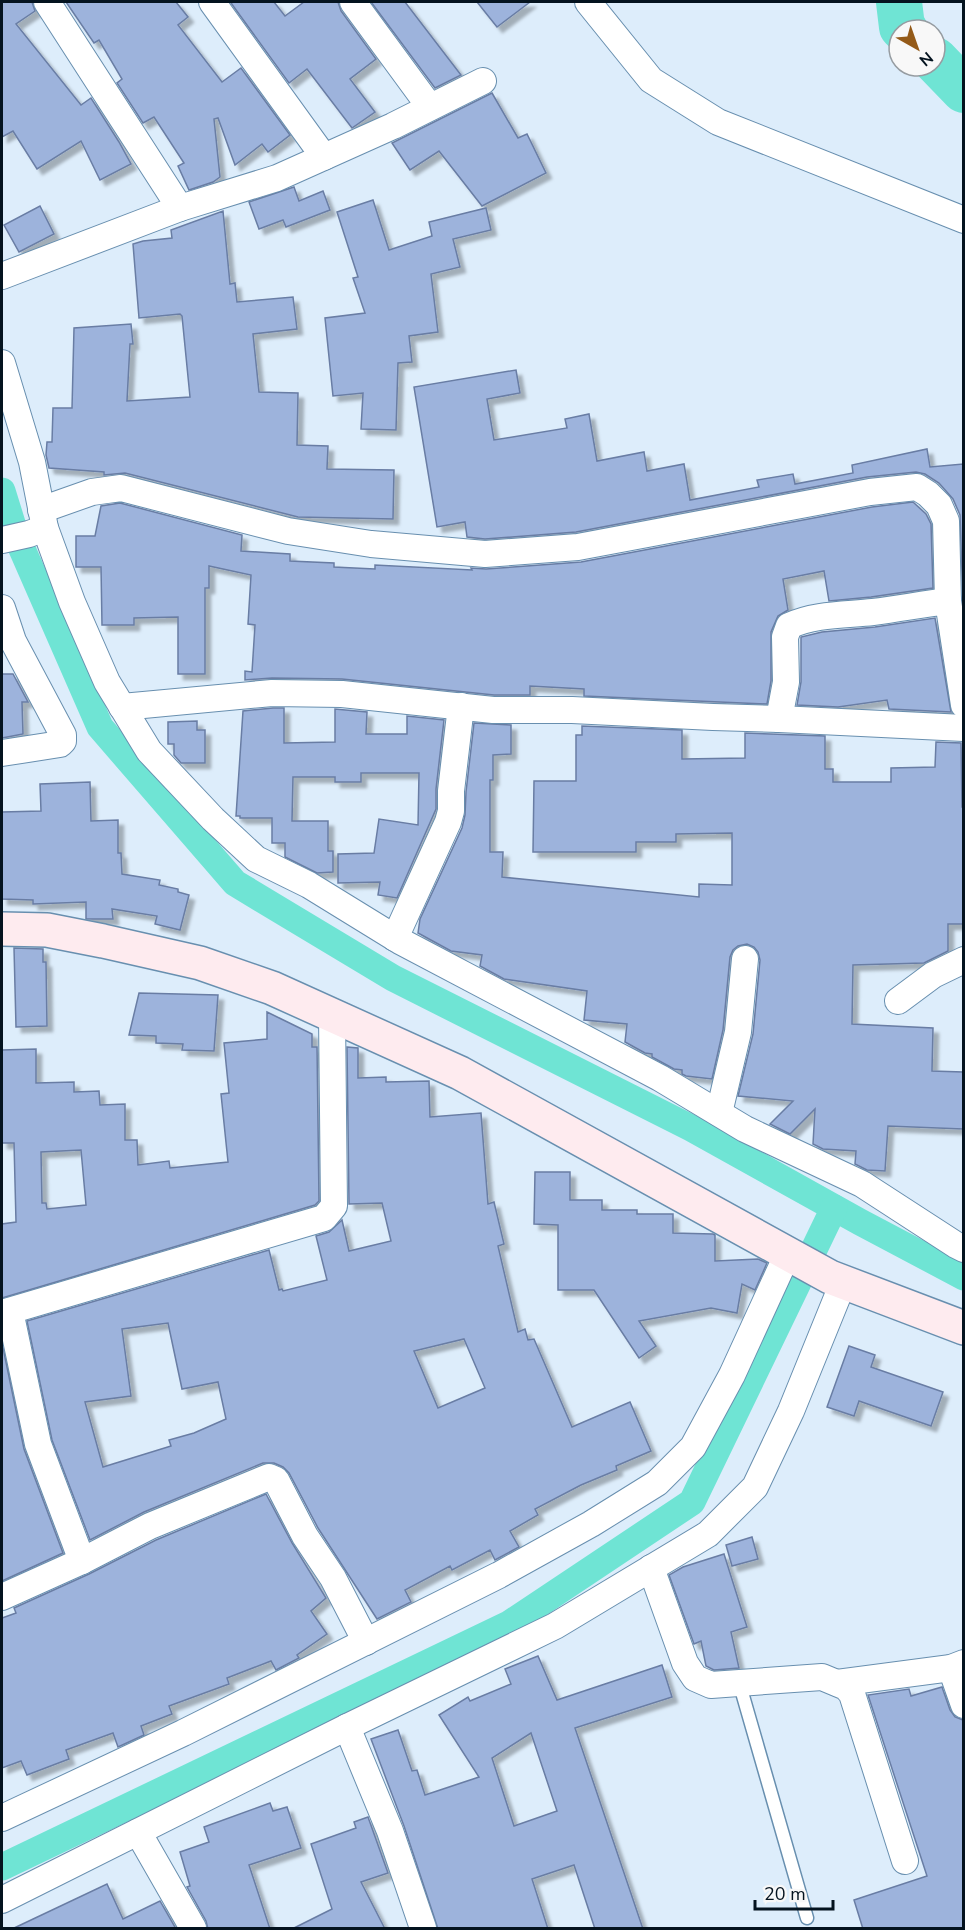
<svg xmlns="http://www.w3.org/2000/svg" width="965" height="1930" font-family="'Nunito Sans',sans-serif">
	<defs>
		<filter id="shadow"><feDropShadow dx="5.5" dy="5.5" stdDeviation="1.5" flood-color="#0004"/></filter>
	</defs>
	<rect width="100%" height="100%" fill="#ddedfb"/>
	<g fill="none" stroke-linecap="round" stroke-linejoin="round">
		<!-- canal -->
		<g stroke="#6fe4d4" stroke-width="27">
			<polyline points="2,491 15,533 100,727 235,883 393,978 691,1128 860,1222 964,1277"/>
			<polyline points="2,1867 509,1624 692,1502 834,1208"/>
		</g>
		<!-- river -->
		<g stroke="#6fe4d4" stroke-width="46">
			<polyline points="899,2 902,27 905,30"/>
			<polyline points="935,60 964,90"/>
		</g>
	</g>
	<!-- building -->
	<g fill="#9db3dc" stroke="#697da4" stroke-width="1.5" fill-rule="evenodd" filter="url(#shadow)">
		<polygon points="2,2 32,2 35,11 16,24 81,105 91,98 119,142 131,164 100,180 81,141 37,169 13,131 2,137"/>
		<polygon points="66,2 176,2 188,17 178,25 222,82 241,68 290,135 268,152 262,144 235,165 218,118 214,119 220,177 213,182 189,190 178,166 184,163 154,117 143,123 117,83 122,79 99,40 94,43"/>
		<polygon points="233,2 274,2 285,16 304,2 338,2 341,11 376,59 350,79 375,112 352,128 307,69 289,83 231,3"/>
		<polygon points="371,2 405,2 461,75 435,88"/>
		<polygon points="477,2 530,2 497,27"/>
		<polygon points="492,93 518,138 527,134 546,173 482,206 439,151 410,170 392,143"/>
		<polygon points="294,187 299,201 323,191 330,210 286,227 283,220 259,229 249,202"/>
		<polygon points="373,200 389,250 432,236 429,222 486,208 491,230 453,239 460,267 431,274 438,332 409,336 412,362 398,363 396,430 361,429 363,393 333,396 325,318 365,313 353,278 358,277 337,212"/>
		<polygon points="40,206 54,234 19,252 4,225"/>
		<polygon points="223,211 230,284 235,283 237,302 293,297 297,329 253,334 259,392 298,393 297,445 328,446 327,469 394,470 393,519 298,517 125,473 104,475 104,472 49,468 46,455 47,442 52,442 53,408 72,408 74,328 131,324 133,344 130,344 127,401 190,397 182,316 180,314 139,318 133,244 143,241 172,238 171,230"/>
		<polygon points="516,370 520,393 487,399 494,440 567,428 565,419 589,414 597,461 644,452 647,471 684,464 690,500 759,487 757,480 793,474 795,484 853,473 852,465 927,449 930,467 963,464 963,603 960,515 953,499 939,483 925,474 916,472 867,477 576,532 485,539 467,537 465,522 437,527 414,387"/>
		<polygon points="913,502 926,514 931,524 933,588 871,597 829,601 824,571 783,579 788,610 778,616 771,632 771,681 767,704 584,696 584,689 530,686 530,695 494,695 342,679 272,678 245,680 245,671 252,672 255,625 248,624 251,575 209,566 209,588 205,588 205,674 178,674 178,617 134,618 134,625 102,625 101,567 76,567 76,536 95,536 101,506 120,503 242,535 241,551 290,554 290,561 334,563 334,567 375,569 375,565 472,570 471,568 486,569 581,562 872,507"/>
		<polygon points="935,618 951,712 889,709 887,700 838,707 797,705 801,682 801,637 822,632 875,627"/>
		<polygon points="2,674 13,674 28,702 22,702 23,734 2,738"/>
		<polygon points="273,708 284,708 284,743 335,742 335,709 367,712 366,734 407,734 407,716 444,720 436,789 436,809 397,898 378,895 380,882 338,883 338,854 374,853 379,819 418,825 419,773 361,773 361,782 335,782 335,777 293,777 292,821 328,821 328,851 333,851 333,872 317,873 285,857 285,843 272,843 272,818 240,818 240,816 236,816 243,711"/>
		<polygon points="197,721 197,730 205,730 205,763 181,763 174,755 174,744 168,744 168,722"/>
		<polygon points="474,723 511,725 511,754 493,755 493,780 490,780 490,852 503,852 502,877 699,897 699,884 732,885 732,833 676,834 676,842 636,842 636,852 533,852 534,781 576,781 576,735 582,735 582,726 682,730 682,759 745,758 745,733 825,736 825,769 833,769 833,782 891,782 891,768 935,767 936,742 961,743 962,807 963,807 963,924 948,924 948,951 924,963 853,965 852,1024 933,1028 932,1071 963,1072 963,1129 888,1126 885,1171 867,1170 855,1164 856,1151 823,1149 813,1144 815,1109 790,1134 770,1124 793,1101 738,1096 753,1034 760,960 758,952 754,947 747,944 738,946 733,950 730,957 723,1030 712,1079 686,1076 682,1074 682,1070 674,1069 652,1057 652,1054 645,1053 625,1042 627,1024 584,1020 587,991 504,979 480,966 482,955 451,951 418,933 420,919 462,828 465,815 466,792"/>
		<polygon points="90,782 91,821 118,820 118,853 121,853 122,874 160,880 159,885 178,889 178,892 189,895 180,930 155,924 157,916 112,909 113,919 86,919 86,902 33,904 33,900 2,899 2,812 41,811 40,784"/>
		<polygon points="14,948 43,949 43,962 46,962 47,1026 16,1027"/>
		<polygon points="139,993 218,995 214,1051 182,1050 183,1044 156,1043 156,1036 129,1035"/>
		<path d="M267,1012L312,1034V1047H317L319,1201L315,1205L2,1298V1224L16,1222L14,1143H2V1050L36,1049V1083L74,1082V1092L99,1091L100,1105L125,1104V1140H137L138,1165L169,1161L170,1168L228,1162L221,1094L229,1093L224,1043L267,1039ZM81,1150L86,1205L47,1209L46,1203H42L41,1152Z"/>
		<path d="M347,1047L358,1048V1078L386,1077V1082L429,1081L430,1117L481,1113L488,1204L494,1202L504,1244L498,1246L518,1332L525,1329L528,1340L534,1339L572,1427L630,1402L651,1451L616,1466L617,1470L581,1485L535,1509L538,1515L510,1531L519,1547L495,1560L490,1550L452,1570L450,1566L405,1590L411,1602L377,1619L318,1528L289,1473L283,1467L274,1463H263L144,1512L90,1540L52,1440L27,1321L269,1250L279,1290L282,1289L283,1291L327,1280L316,1236L329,1232L342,1220L349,1251L391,1241L382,1203L349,1204ZM168,1323L182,1389L218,1382L226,1419L194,1433L169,1440L171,1446L103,1467L85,1402L131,1396L122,1329ZM464,1339L485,1388L438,1408L414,1351Z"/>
		<polygon points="535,1172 570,1172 570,1200 602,1200 602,1210 637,1210 637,1214 673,1214 673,1233 713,1234 715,1235 715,1261 758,1259 767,1263 755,1290 742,1284 737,1313 711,1308 639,1321 656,1346 639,1358 594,1290 558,1290 558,1225 534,1224"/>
		<polygon points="2,1343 24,1449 63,1553 2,1581"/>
		<polygon points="849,1346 875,1355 871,1367 943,1392 931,1426 859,1401 854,1416 827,1407"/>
		<polygon points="266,1494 292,1543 326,1598 311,1611 327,1634 297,1655 299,1658 276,1670 271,1661 227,1678 229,1684 169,1706 172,1714 141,1726 144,1735 118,1747 113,1733 66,1750 69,1759 27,1775 21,1761 2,1768 2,1618 16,1613 14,1608 89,1574 156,1540"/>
		<polygon points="752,1537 758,1559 732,1566 726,1545"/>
		<polygon points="724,1554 747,1627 731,1632 739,1668 714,1670 706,1666 701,1641 694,1644 669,1575 683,1567"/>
		<path d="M538,1656L557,1700L662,1665L672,1697L575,1728L643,1929H595L574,1865L532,1879L548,1929H438L404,1826L371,1739L398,1730L412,1771L417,1770L425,1795L479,1777L439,1715L468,1697L470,1701L511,1684L505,1669ZM531,1733L557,1811L514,1826L492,1758Z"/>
		<polygon points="942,1687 950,1710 955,1717 963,1720 963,1929 863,1929 854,1900 927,1876 868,1695 909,1689 911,1696"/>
		<polygon points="270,1803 273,1811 287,1807 301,1848 249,1865 270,1929 208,1929 206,1921 187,1887 190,1886 180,1852 209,1842 204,1827"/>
		<polygon points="368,1817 388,1873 361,1882 385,1929 292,1929 332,1909 311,1844 356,1828 354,1822"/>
		<polygon points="107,1884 123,1919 160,1901 176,1929 12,1929"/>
	</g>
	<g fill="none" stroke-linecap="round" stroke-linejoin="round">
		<defs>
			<polyline id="service" points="739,1682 807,1918"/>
			<g id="minor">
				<polyline points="47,2 180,208"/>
				<polyline points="212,2 324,157"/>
				<polyline points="353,2 430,107"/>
				<polyline points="588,2 651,80 718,122 964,220"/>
				<polyline points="2,276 180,208 277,178 393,126 483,81"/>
				<polyline points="2,363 32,462 45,528 72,602 107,682 149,751 213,819 256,859 309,885 400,941 660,1078 745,1129 862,1184 956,1245 964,1249"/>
				<polyline points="41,510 92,492 121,488 288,531 371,544 485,554 578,547 870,492 917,487 928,494 939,505 946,521 948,601 964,705"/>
				<polyline points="2,540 29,534 45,528"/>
				<polyline points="2,608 13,641 63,735 63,741 60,744 2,753"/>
				<path d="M122,707L272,693L342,694L493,710H572L713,717L779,719L786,682L785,637L789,626C814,614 845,615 873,612C898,609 923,604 948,601"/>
				<polyline points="779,719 964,728"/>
				<polyline points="395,938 448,822 451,811 451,791 461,706"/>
				<polyline points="898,1001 933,975 964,960"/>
				<polyline points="719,1113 738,1032 745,959"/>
				<polyline points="10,1311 38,1444 82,1561"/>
				<polyline points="2,1313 324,1218 334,1206 332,1015"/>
				<polyline points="651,1568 685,1663 695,1678 711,1685 822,1677 846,1687 852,1694 905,1861"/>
				<polyline points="2,1597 82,1561 150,1526 269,1477 276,1480 305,1536 333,1578 366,1642"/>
				<polyline points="951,1668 964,1705"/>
				<polyline points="837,1683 951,1668 964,1663"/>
				<polyline points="347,1727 390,1831 423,1928"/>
				<polyline points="2,1818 183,1733 499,1575 591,1524 657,1483 693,1447 732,1375 788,1253"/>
				<polyline points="138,1832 193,1928"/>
				<polyline points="2,1900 347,1727 555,1626 708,1534 755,1487 791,1411 843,1283"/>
			</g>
			<polyline id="secondary" points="2,929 47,930 103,941 200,963 272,988 460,1073 830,1277 964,1328"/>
		</defs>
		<!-- service casing -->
		<use href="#service" stroke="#688faf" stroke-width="15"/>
		<!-- minor casing -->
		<use href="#minor" stroke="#688faf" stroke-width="28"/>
		<!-- secondary casing -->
		<use href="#secondary" stroke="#688faf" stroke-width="36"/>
		<!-- service -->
		<use href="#service" stroke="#fff" stroke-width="12"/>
		<!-- minor -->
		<use href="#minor" stroke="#fff" stroke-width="26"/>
		<!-- secondary -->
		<use href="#secondary" stroke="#feebef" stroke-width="33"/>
	</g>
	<!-- border -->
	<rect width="965" height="1930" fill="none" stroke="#04131f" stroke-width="6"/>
	<!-- north arrow -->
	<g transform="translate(917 48) rotate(140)"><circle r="28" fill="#f8f8f8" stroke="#969ca1" stroke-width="1.5"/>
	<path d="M0-4.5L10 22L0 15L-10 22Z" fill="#945a18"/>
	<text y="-9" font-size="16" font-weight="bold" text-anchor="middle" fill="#04131f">N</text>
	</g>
	<!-- scale -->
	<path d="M755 1900v9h78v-9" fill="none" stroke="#04131f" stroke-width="3"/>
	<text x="764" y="1900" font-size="18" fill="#04131f" stroke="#f8f8f8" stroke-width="4.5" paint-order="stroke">20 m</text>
</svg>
